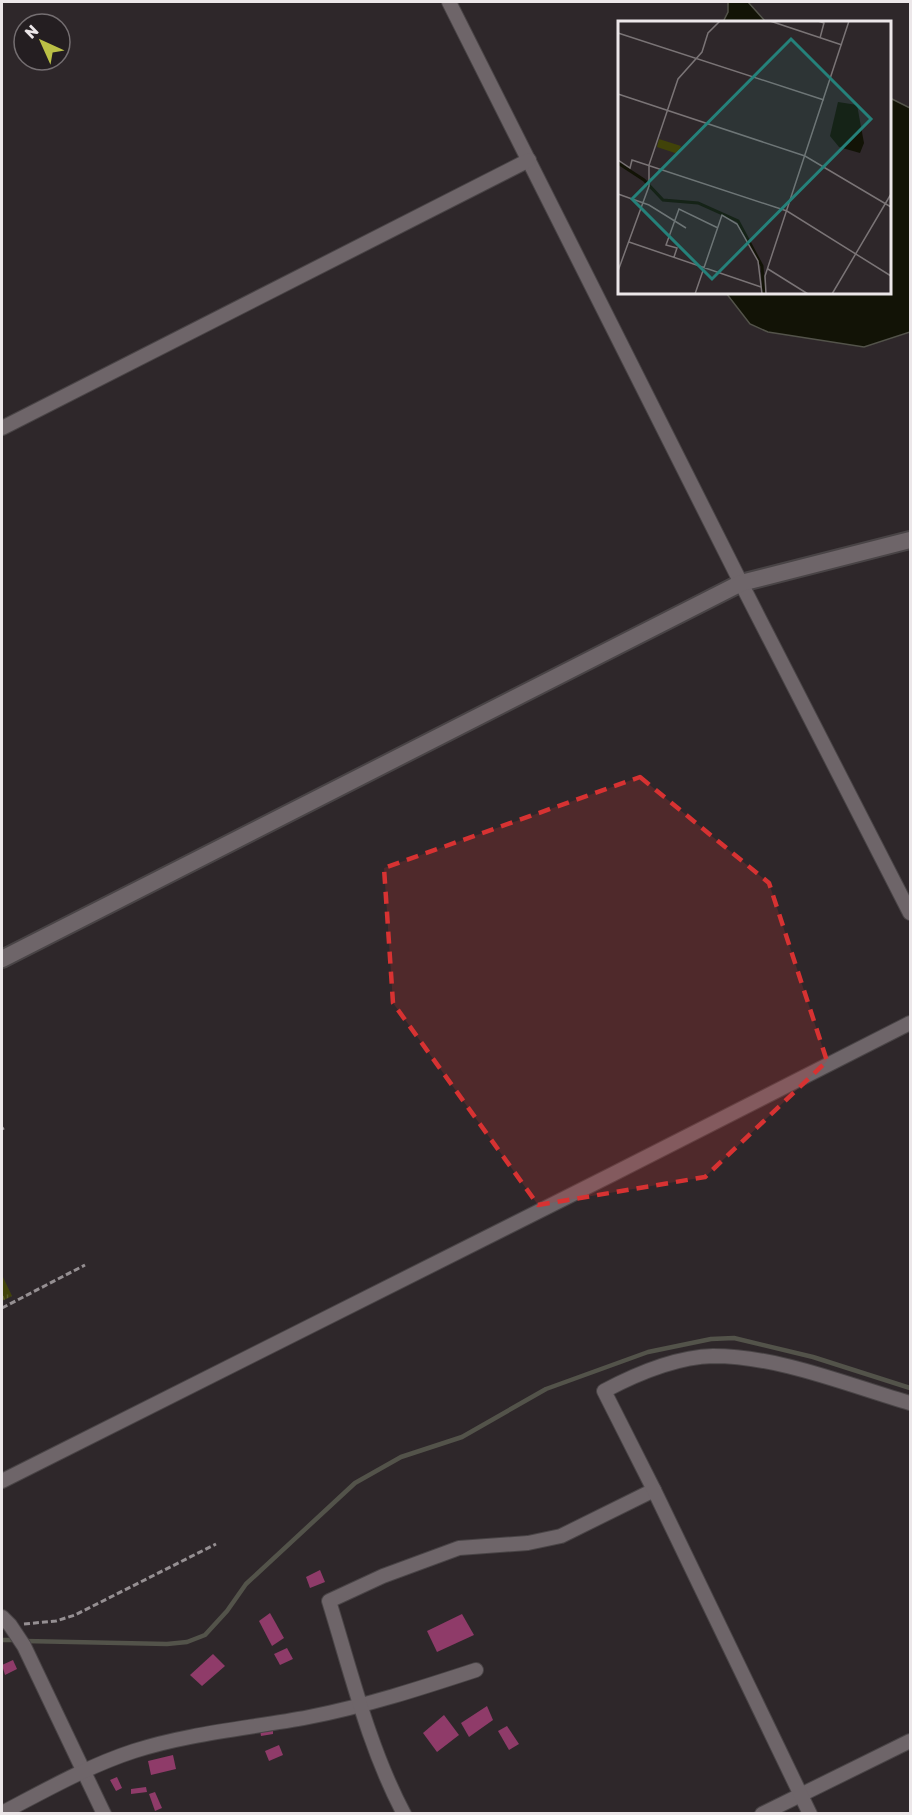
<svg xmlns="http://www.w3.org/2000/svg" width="912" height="1815" font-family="Rubik,sans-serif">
	<defs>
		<pattern id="grass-tufts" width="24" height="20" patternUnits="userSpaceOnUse" patternTransform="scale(1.5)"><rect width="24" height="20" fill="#414309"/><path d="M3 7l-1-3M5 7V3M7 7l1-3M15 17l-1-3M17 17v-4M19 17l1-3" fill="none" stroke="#5d5e2d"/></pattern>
	</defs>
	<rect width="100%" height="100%" fill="#2e272a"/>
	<!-- grass -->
	<polygon fill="url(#grass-tufts)" points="2,1275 12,1296 2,1301"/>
	<!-- water -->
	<g fill="#121306" stroke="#53534a" stroke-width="1.5">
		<polygon points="728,2 748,2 766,22 723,22 728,12"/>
		<polygon points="890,98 910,108 910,332 864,347 768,332 750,324 726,293 890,292"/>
	</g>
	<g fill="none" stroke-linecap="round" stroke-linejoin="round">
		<!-- stream -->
		<g stroke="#53534a" stroke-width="4.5">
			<polyline points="2,1640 17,1640"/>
			<polyline points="25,1641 167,1644 187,1642 205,1635 227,1611 246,1584 355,1483 401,1457 462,1437 546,1389 648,1352 711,1339 734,1338 813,1357 910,1388"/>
		</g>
	</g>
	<!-- building -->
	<g fill="#8f3b69">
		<polygon points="320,1570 325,1582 310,1588 306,1577"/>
		<polygon points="270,1613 284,1638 272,1646 259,1621"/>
		<polygon points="462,1614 474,1635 437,1652 427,1631"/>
		<polygon points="287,1648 293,1659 280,1665 274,1654"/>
		<polygon points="213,1654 225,1666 202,1686 190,1675"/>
		<polygon points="13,1660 17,1669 5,1675 2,1665"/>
		<polygon points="487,1706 493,1720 469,1737 461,1723"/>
		<polygon points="444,1715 459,1735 437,1752 423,1733"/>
		<polygon points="507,1726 519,1744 509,1750 498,1731"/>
		<polygon points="273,1728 273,1734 261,1736 260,1730"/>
		<polygon points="279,1745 283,1755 269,1761 265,1751"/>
		<polygon points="173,1755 176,1769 151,1775 148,1761"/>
		<polygon points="117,1777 122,1788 116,1791 110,1780"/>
		<polygon points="146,1787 147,1792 131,1794 131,1789"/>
		<polygon points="155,1792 162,1808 155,1811 149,1794"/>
	</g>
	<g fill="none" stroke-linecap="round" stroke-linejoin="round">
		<defs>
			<g id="minor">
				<polyline points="449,2 741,583 910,913"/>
				<polyline points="2,428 529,160"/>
				<polyline points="2,1481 613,1174 910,1023"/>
				<polyline points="2,1617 10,1625 24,1646 104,1814"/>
				<path d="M2,1813C44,1791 88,1766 134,1751C189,1733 252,1728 309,1717C366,1706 421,1688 476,1670"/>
				<path d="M404,1814C369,1748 351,1672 329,1601L383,1576L459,1548L528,1543L561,1536L654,1490"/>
				<polyline points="762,1814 910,1741"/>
				<path d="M810,1814L654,1490L604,1391C636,1374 676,1357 713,1356C779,1356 848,1385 910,1403"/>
			</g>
			<polyline id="tertiary" points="2,959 741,583 910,540"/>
		</defs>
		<!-- minor casing -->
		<use href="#minor" stroke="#494446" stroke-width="16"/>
		<!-- tertiary casing -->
		<use href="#tertiary" stroke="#494446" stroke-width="20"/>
		<!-- path -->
		<g stroke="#958f92" stroke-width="3" stroke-dasharray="6 3" stroke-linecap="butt">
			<polyline points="2,1129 4,1128"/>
			<polyline points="2,1308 85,1265"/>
			<polyline points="24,1624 56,1621 75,1615 216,1544"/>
		</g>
		<!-- minor -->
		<use href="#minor" stroke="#6e6569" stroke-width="14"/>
		<!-- tertiary -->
		<use href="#tertiary" stroke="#6e6569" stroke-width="16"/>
	</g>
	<!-- marked area -->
	<path fill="#d73232" fill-opacity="0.2" stroke="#d73232" stroke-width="4.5" stroke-dasharray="12 8" stroke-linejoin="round" d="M640,777L769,883L827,1061L705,1177L538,1205L393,1003L384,868Z"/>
	<!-- overview -->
	<g transform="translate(618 21)">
		<rect width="273" height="273" fill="#2e272a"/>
		<path d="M41,118L63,125L60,133L39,126Z" fill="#414309"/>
		<path d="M220,81L239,84L246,122L242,132L221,126L212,115Z" fill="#121306"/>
		<path fill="none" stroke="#121306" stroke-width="3" d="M0,142L26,159L45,179L80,182L120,200L144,245L146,273"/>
		<path fill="none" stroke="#7a7476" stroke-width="1.5" d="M152,0L224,24M200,0L206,2L202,17M0,12L206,79M0,73L187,135L273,186M0,139L12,147L14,139L169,190L273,255M0,173L31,184L68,207M11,221L143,266M56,236L59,227L48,224L61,188L100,207M150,248L190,273M0,250L31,165V144L60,58L84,31L90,12L102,0M77,273L104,194L119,203L140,240L144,273M148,273L147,255L231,0M214,273L273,173"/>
		<path fill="#25817a" fill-opacity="0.15" stroke="#25817a" stroke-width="3" d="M173,18L253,98L94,258L14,178Z"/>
		<rect width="273" height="273" fill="none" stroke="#ece7e9" stroke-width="3"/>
	</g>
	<!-- border -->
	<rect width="912" height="1815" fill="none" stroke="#ece7e9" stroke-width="6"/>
	<!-- north arrow -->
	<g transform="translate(42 42) rotate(315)"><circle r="28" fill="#241e21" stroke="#746e71" stroke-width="1.5"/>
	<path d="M0-4.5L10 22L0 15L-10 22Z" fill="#bbc045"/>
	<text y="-9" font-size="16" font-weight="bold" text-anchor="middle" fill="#ece7e9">N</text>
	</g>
</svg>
